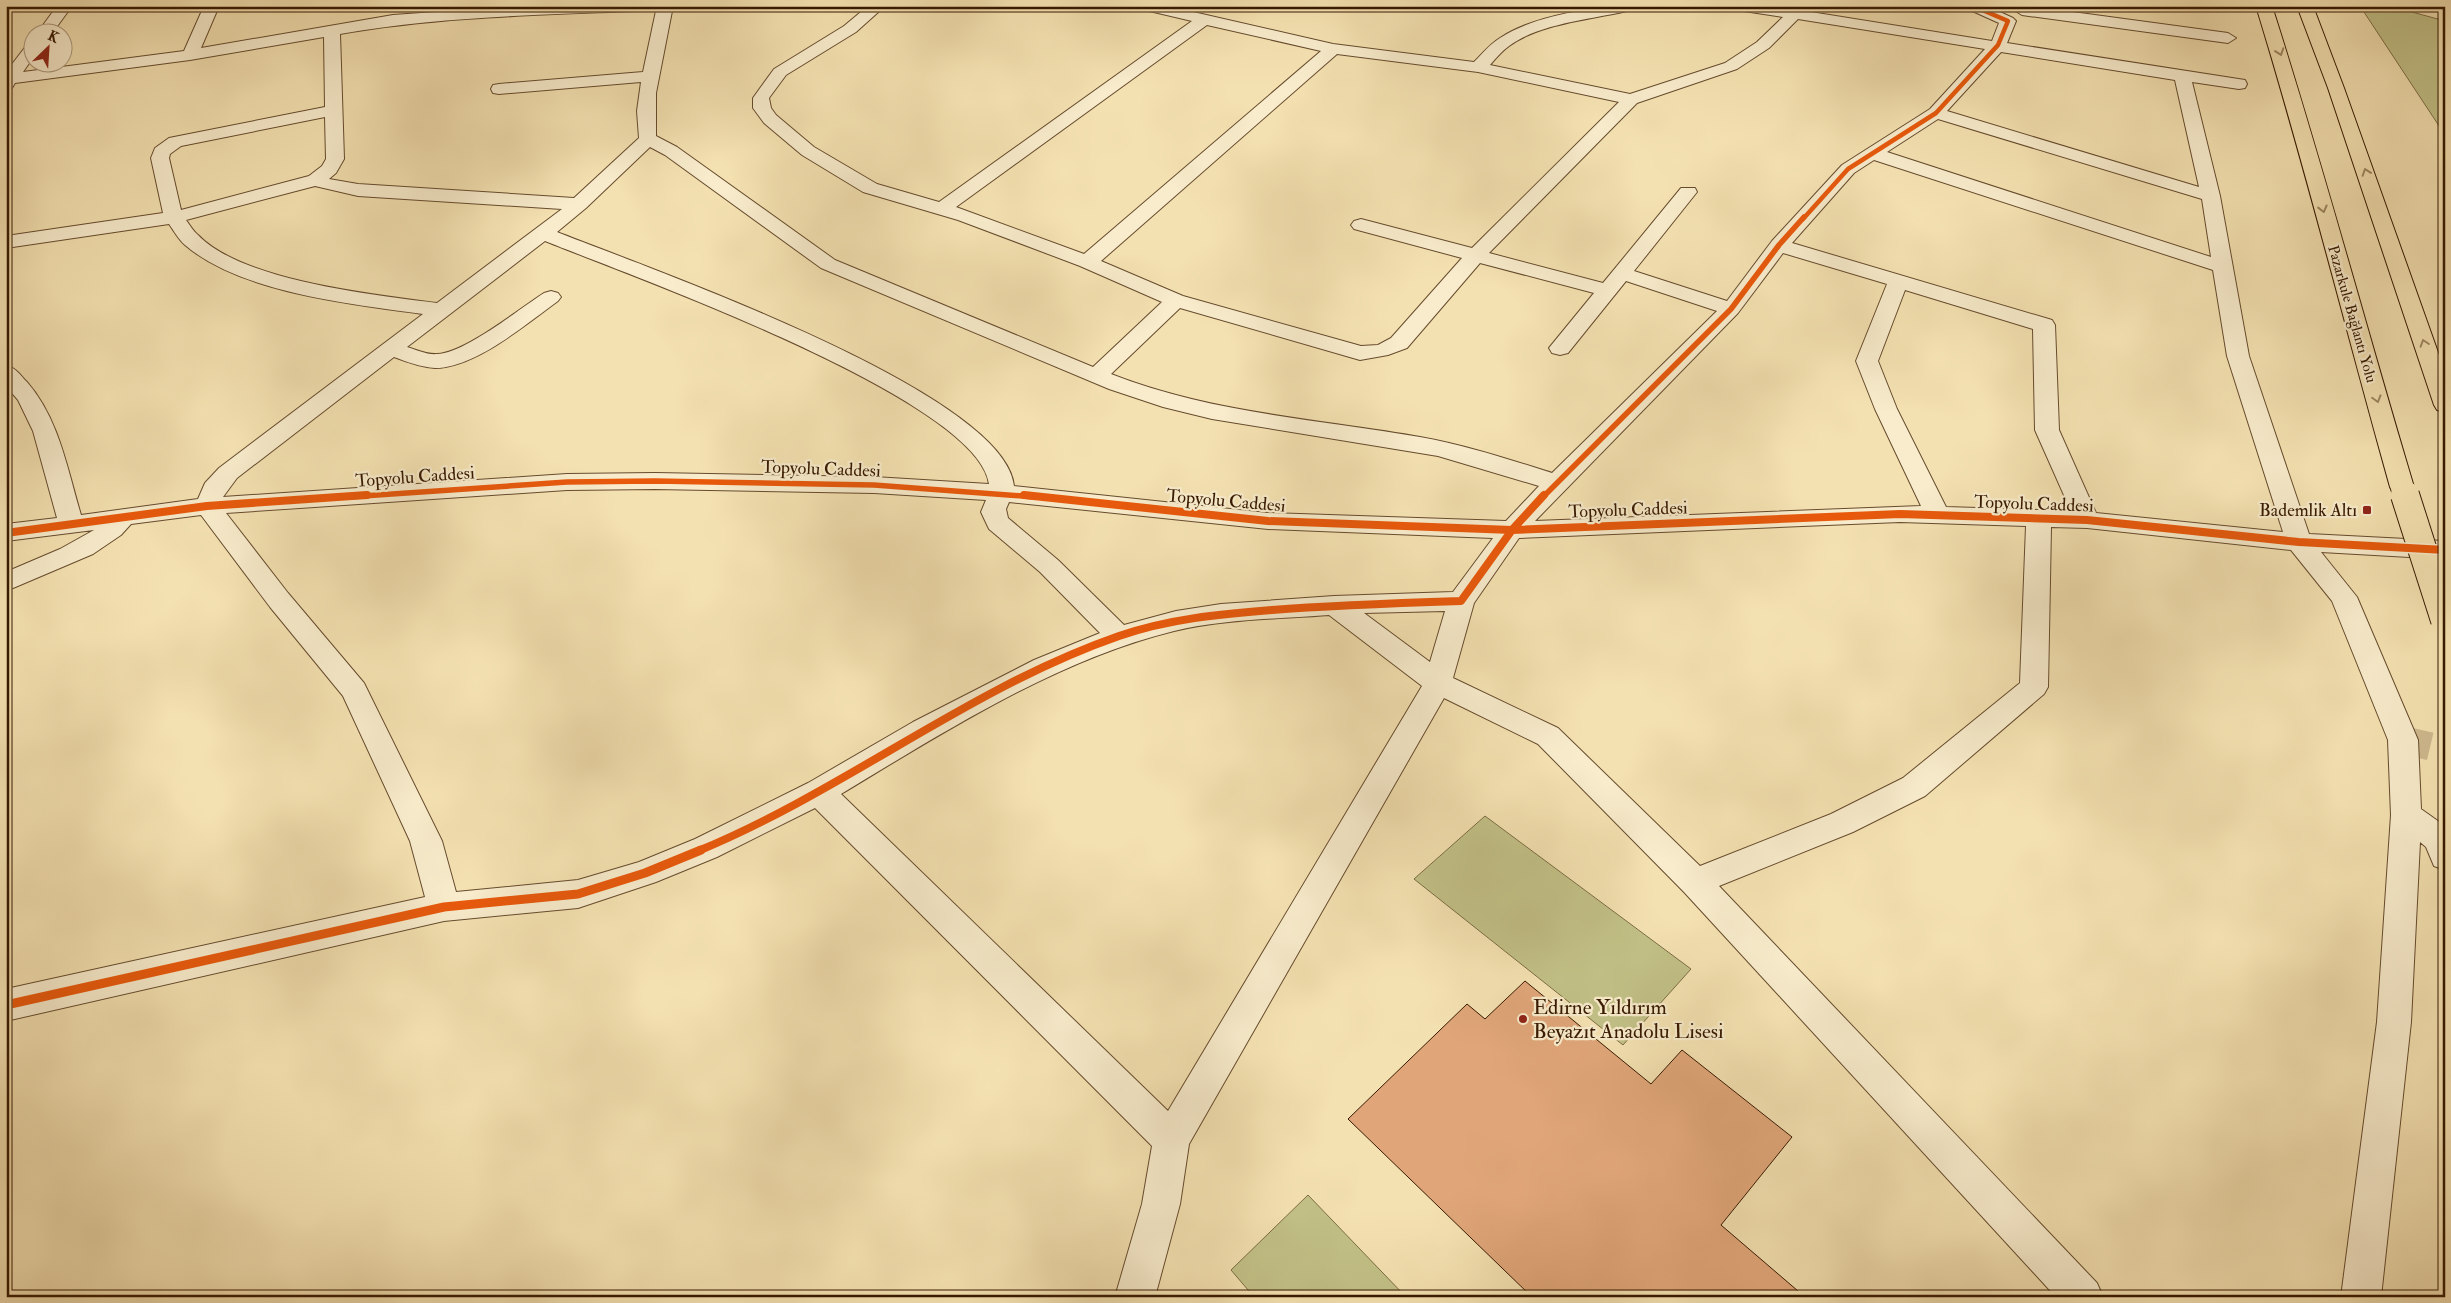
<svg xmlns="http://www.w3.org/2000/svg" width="2451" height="1303" font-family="'IM FELL Double Pica',serif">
	<rect width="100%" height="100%" fill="#f4e1b1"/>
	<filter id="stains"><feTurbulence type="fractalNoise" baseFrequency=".004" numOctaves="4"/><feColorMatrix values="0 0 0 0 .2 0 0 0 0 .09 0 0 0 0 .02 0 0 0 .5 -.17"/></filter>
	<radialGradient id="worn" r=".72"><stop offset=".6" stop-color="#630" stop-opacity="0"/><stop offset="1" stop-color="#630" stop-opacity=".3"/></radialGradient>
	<!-- green -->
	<g fill="#c2c187" stroke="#7c6d44">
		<polygon points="2360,6 2390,6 2445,21 2445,135"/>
		<polygon points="1485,816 1691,969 1623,1045 1414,879"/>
		<polygon points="1308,1195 1406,1297 1254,1297 1231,1270"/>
	</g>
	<!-- building -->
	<polygon fill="#e0a679" stroke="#371901" points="1525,981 1651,1084 1682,1050 1792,1137 1721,1225 1805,1297 1532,1297 1348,1119 1467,1004 1485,1019"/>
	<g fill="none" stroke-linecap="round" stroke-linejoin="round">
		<!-- minor-tunnel -->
		<polyline stroke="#ceb98e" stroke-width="28" stroke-dasharray="28 14" stroke-linecap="butt" points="2403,740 2445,750"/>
		<defs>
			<g id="minor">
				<polygon points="57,6 72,6 53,32 38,32"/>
				<path d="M204,6H219L201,48L393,15L520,6H640L633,11C535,15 437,17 340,34L344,159L336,173L329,179L358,184L574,198L639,138L637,111L641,82L499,94L493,93L491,89L493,85L499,84L643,72L657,6H673L656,93V136L677,147L835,260L1093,367L1162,302L1080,266L958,220L863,192L802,155L764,123L753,108V98L774,69L844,26L868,6H885L856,32L786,75L769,98L771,108L776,115L814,147L877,184L939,202L1192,21L1141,9L1139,6H1167L1333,44L1474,62C1482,54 1490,44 1500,38C1535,15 1596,6 1637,6L1635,9C1598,19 1541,22 1509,46C1502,51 1496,58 1490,65L1630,94L1725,63L1757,42L1783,17L1744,11L1737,6H1774L1992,41L1999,23L1968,9L1966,6H1987L2013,18L2016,21L2007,43L2245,80L2247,84L2245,88L2239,89L2192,82L2220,196L2249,356L2309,534L2445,541V559L2321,552L2357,597L2418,740L2421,809L2445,826V870L2434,866L2426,847L2420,842L2411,1022L2381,1297H2341L2377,1022L2391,815L2388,740L2332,601L2291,550L2087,528L2051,527L2048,687L2044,694L1925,796L1853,832L1719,886L2097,1283L2103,1297H2056L1684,892L1538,744L1444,698L1189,1144L1180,1204L1155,1297H1115L1142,1204L1152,1146L815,808L717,857L656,882L578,908L444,921L6,1021V989L425,897L410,841L343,696L270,607L201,515L131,524L121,535L93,554L6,591V572L60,549L94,530L6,541V524L57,518L33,431L18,400L6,386V365C16,368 20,375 27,382C59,419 67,468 81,515L198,499L205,483L219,468L423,314C352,304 241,293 185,245C179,240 174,231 169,224L6,248V236L163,213L151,158L155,148L169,138L325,107L324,37L190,60L15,83L12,88L6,89V72L26,46L32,44V59L23,72L184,51ZM1798,19L1985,49L1930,109L1842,165L1772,241L1727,301L1634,271L1697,192L1695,188H1681L1603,283L1489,253L1637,103L1737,69L1769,48ZM1207,25L1321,51L1084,254L956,207ZM2001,52L2175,80L2199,187L1947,111ZM1337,54L1478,72L1619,102L1472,248L1361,219L1354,221L1351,225L1354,229L1462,258L1391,338L1378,345L1361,346L1183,296L1101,261ZM325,117L326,159L322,166L309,176L181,210L169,158L170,154L181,146ZM1938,119L2202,199L2211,257L1887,152ZM650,147L665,155L821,268L1109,389L1163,407L1212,419L1438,456L1539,486L1506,521L1268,513L1014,486C1005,392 642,266 557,232L586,208ZM1874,160L2213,270L2227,356L2283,532L2096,513L2059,430L2055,325L2052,320L1792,243L1854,173ZM315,186L358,196L562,209L437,303C375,295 242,281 198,235C193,231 190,225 186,220ZM545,241C626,274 978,399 989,484L874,477L655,473L567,474L223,497L237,478L394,357C407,362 421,367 435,368C475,368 526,324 558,301L561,297L558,293L551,291L544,293C519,309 465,353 437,354C427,355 417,350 407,347ZM1783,253L1887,284L1856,361L1875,409L1921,506L1535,521L1738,313ZM1480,263L1594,293L1549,348L1552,353L1560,355L1568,353L1626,281L1717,311L1552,473C1508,459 1465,445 1420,437C1316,419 1210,413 1111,374L1180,308L1360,360L1388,355L1407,348ZM1905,290L2033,329L2035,430L2071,511L1946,507L1897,409L1878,361ZM655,489L874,493L986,500L981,512L989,529L1040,572L1100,633L1034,660L913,722L808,783L695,839L639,862L578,880L456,892L442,841L364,683L288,593L226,513L567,490ZM1009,502L1268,529L1493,538L1453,592L1334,596L1221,604L1176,611L1124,625L1058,560L1008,518L1006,509ZM1900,522L2026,526L2020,683L1903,778L1831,814L1700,866L1558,728L1453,678L1474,603L1519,538ZM1445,611L1430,662L1364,613ZM1329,615L1422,686L1168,1111L841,794C944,732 1056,660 1174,631C1224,619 1278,619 1329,615Z"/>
				<polygon points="2028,6 2228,33 2236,38 2228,43 2022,15 2014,10 2017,7"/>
				<polygon points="2437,6 2445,6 2445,12"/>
			</g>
			<g id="major">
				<path d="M2256,6H2272C2323,165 2366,327 2414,487L2411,493L2402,495L2393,493L2390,487C2345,327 2305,165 2256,6Z"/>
				<polygon points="2297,6 2313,6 2344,88 2445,372 2445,412 2437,410 2434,405 2328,88"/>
			</g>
		</defs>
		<!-- minor casing -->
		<use href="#minor" stroke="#664b2d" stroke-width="2"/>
		<!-- major casing -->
		<use href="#major" stroke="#371901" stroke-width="2"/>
		<!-- minor -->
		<use href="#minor" fill="#f8eccc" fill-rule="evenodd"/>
		<!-- major -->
		<use href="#major" fill="#f4e1b1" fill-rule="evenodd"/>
		<defs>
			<polyline id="major-bridge-far1" points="2402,487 2405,497"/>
			<polyline id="major-bridge" points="2405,495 2445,620"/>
		</defs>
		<!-- major-bridge-far1 casing -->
		<use href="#major-bridge-far1" stroke="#371901" stroke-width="24" stroke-linecap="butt"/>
		<!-- major-bridge casing -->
		<use href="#major-bridge" stroke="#371901" stroke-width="30" stroke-linecap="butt"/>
		<!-- major-bridge-far1 -->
		<use href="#major-bridge-far1" stroke="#f4e1b1" stroke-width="22"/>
		<!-- major-bridge -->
		<use href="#major-bridge" stroke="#f4e1b1" stroke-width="28"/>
		<defs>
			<polyline id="cycleway-far3" points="1803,219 1848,169 1936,113 1998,45 2008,21 1973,6"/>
			<g id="cycleway-far2">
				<polyline points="348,497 567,482 655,481 874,485 1035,497"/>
				<polyline points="1543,497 1731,309 1779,245 1804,217"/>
			</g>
			<g id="cycleway-far1">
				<polyline points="1024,495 1268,521 1512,530 1900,514 2087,520 2299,542 2445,550"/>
				<polyline points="6,533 207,506 367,495"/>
				<path d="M698,851C844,791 969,688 1119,636C1168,619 1220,614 1272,610C1335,605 1398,603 1461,601L1512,530L1544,495"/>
			</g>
			<polyline id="cycleway" points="6,1005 444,907 578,894 645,873 701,850"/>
		</defs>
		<!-- cycleway-far3 casing -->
		<use href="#cycleway-far3" stroke="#f8eccc" stroke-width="6"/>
		<!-- cycleway-far2 casing -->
		<use href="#cycleway-far2" stroke="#f8eccc" stroke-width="8"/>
		<!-- cycleway-far1 casing -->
		<use href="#cycleway-far1" stroke="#f8eccc" stroke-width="11"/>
		<!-- cycleway casing -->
		<use href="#cycleway" stroke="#f8eccc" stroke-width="12"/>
		<!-- cycleway-far3 -->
		<use href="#cycleway-far3" stroke="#e8590c" stroke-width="4.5"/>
		<!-- cycleway-far2 -->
		<use href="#cycleway-far2" stroke="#e8590c" stroke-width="5.5"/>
		<!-- cycleway-far1 -->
		<use href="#cycleway-far1" stroke="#e8590c" stroke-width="8"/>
		<!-- cycleway -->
		<use href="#cycleway" stroke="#e8590c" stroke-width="9"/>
	</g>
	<!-- one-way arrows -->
	<defs><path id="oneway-chevron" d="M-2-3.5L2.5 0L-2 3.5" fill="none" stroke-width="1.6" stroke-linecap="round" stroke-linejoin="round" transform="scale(1.25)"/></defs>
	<g stroke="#9f8762">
		<use href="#oneway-chevron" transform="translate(2280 52) rotate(71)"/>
		<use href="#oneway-chevron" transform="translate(2366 172) rotate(-109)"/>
		<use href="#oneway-chevron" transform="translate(2323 209) rotate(76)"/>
		<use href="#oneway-chevron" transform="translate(2424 343) rotate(-108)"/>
		<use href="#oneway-chevron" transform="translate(2377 399) rotate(74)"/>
	</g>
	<!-- markers -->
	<g fill="#8f2418" stroke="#f8eccc" stroke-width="2">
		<rect x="2362" y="505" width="10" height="10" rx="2.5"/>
		<circle cx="1523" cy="1019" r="5"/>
	</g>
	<g text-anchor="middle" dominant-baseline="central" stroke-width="4.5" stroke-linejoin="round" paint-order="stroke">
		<!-- far-street labels -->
		<g font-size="15" fill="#371901" stroke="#f8eccc">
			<text transform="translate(2352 314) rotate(74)">Pazarkule Bağlantı Yolu</text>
		</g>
		<!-- street labels -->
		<g font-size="18" fill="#371901" stroke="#f8eccc">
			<text transform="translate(821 469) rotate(2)">Topyolu Caddesi</text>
			<text transform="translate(415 477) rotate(-4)">Topyolu Caddesi</text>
			<text transform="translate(1226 501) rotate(5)">Topyolu Caddesi</text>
			<text transform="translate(2034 504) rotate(2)">Topyolu Caddesi</text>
			<text transform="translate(1628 510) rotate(-2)">Topyolu Caddesi</text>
		</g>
		<!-- poi labels -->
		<g font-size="18" fill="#371901" stroke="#f8eccc" text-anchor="end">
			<text x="2357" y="510">Bademlik Altı</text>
		</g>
		<!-- near-poi labels -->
		<g font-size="21" fill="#371901" stroke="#f8eccc" text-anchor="start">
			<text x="1533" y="1007">Edirne Yıldırım<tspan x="1533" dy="24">Beyazıt Anadolu Lisesi</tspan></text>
		</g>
	</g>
	<!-- margin -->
	<rect width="2451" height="1303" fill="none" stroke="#f4e1b1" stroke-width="25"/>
	<rect x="8" y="8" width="2436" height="1288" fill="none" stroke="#371901" stroke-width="2.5"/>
	<rect x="12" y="12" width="2426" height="1278" fill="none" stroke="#371901"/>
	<!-- north arrow -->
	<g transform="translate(48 48) rotate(25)"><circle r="24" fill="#f8eccc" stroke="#ab987b"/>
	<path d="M0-4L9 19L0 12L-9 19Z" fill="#8f2418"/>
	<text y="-8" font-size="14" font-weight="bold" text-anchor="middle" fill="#371901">K</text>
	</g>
	<rect width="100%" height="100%" filter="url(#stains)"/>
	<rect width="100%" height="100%" fill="url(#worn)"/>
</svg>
